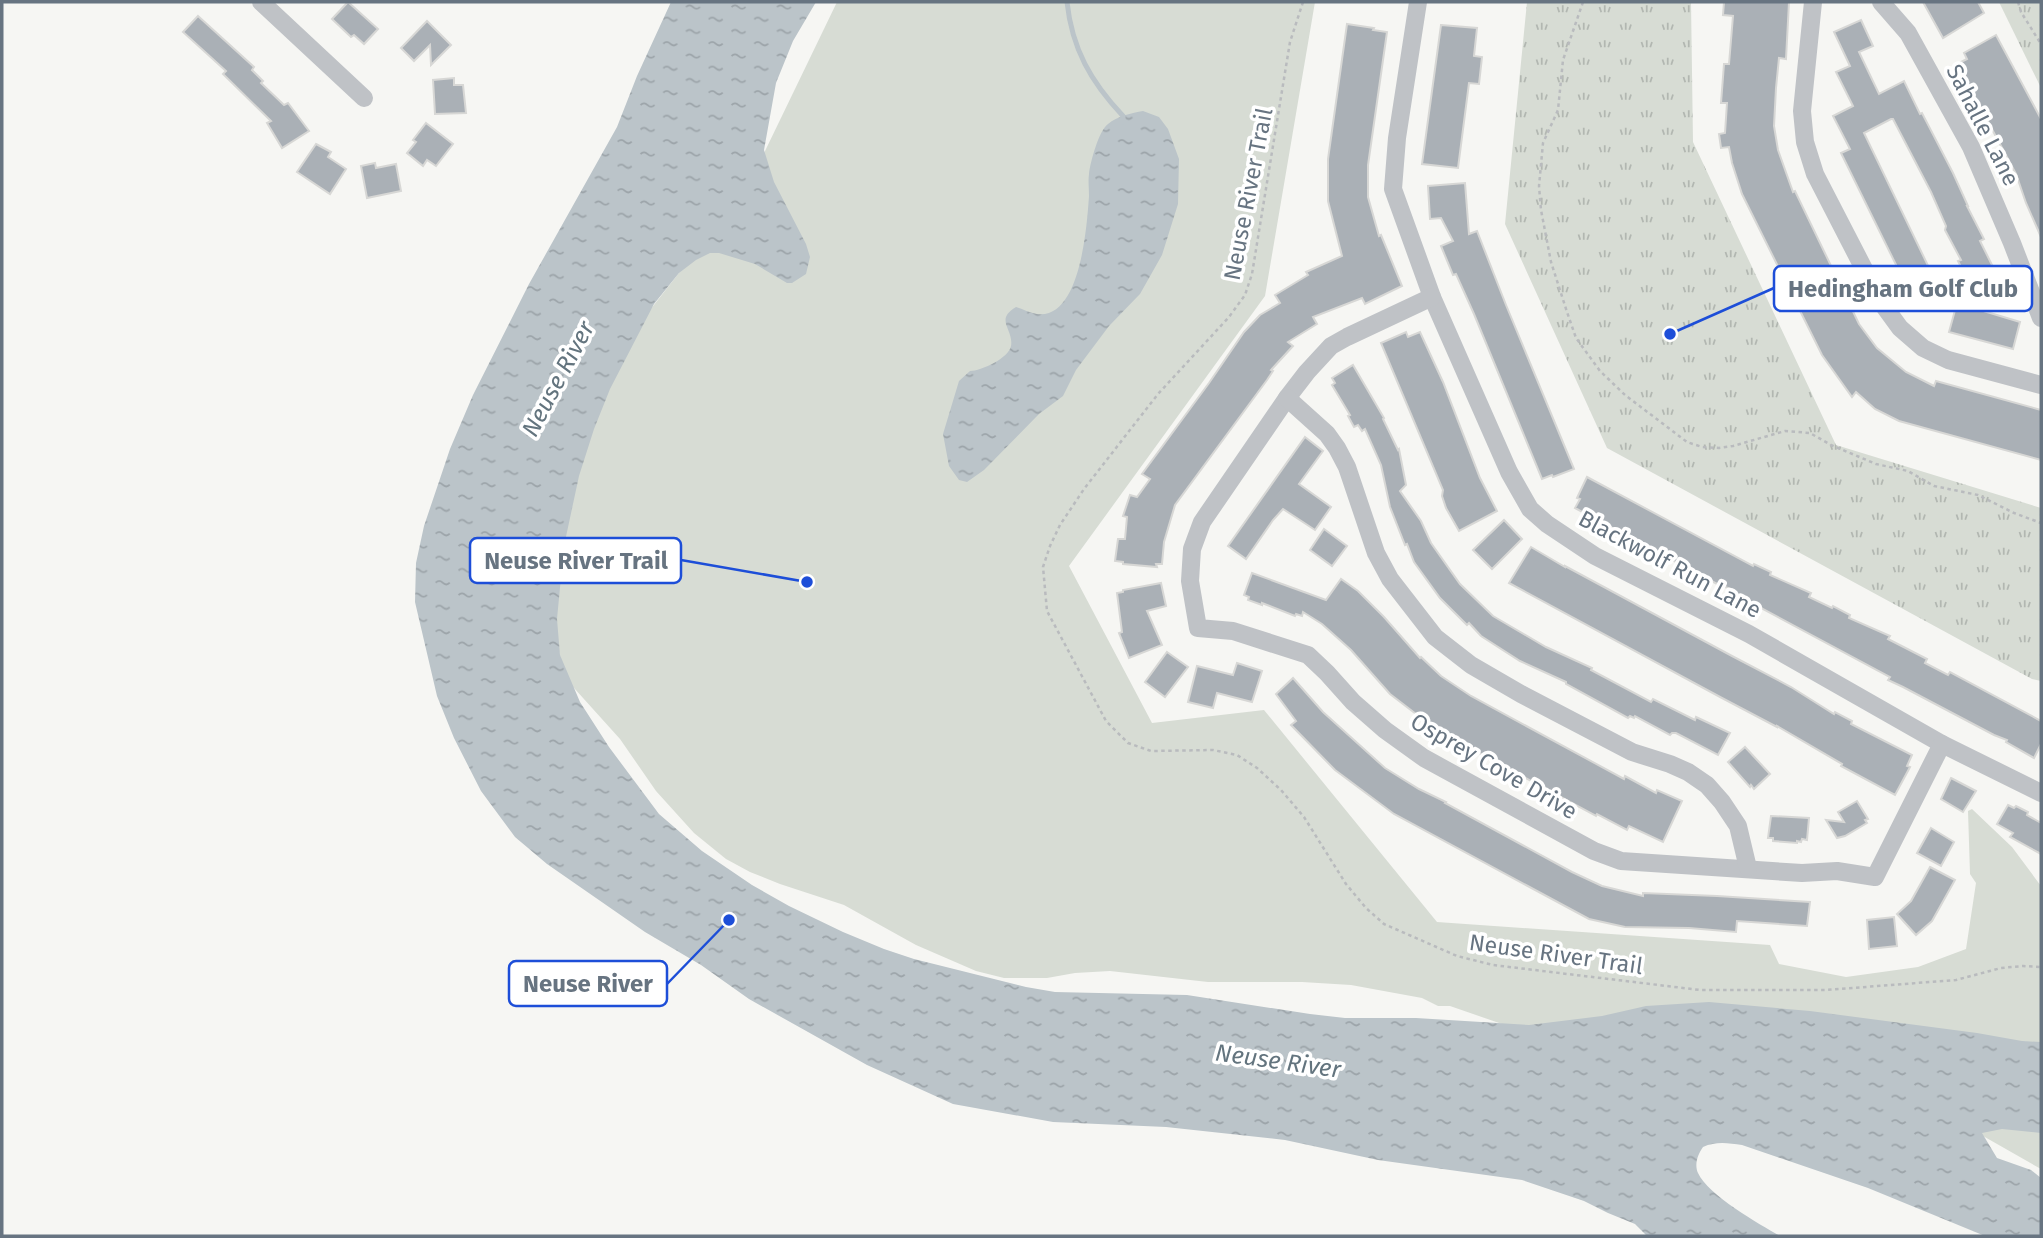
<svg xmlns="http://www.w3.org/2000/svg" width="2043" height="1238" font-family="'Fira Sans',sans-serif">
	<defs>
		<pattern id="grass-tufts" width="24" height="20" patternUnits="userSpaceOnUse" patternTransform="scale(1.75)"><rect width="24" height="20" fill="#d7dcd4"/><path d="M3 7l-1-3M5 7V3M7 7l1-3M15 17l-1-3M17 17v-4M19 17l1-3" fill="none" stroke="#b2b7b1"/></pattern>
		<pattern id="water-ripples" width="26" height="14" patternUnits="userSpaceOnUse" patternTransform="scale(1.75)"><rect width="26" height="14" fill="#bbc4c9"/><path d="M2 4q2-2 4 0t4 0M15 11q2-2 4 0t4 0" fill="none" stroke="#9ca4a9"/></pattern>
	</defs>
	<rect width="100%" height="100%" fill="#f6f6f3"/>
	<!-- grass -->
	<g fill="url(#grass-tufts)">
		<polygon points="1527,2 1691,2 1693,142 1836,445 2041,508 2041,681 2032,679 1607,448 1505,224"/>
		<polygon points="1999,2 2041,2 2041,88"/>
	</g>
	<!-- park -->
	<polygon fill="#d7dcd4" points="837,2 1315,2 1265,296 1069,566 1152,723 1264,710 1437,922 1770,945 1779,964 1846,977 1918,967 1966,949 1976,883 1970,874 1968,811 1972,809 2012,847 2041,886 2041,1169 1983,1136 1502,1024 1450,1006 1438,1006 1422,998 1351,985 1302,982 1208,982 1110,971 1075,973 1047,978 1004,978 976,971 916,945 844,905 780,884 750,872 726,859 694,833 656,791 620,739 565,678 531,526 604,369 750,182"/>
	<!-- water -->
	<g fill="url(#water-ripples)">
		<path d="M671,2H816L793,41L776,83L764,150L774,182L806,244L810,257L806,274L792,283H787L755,264L719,253H710L696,260L679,273L654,304L610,389L594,429L579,476L564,546L557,619L560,655L580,702L609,747L659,814L702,851L752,885L789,906L843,932L884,949L914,959L1026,987L1055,992L1187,995L1310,1014L1345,1018H1416L1529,1025L1602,1016L1646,1006L1709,1002L1810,1011L1977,1033L2022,1041L2041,1042V1133L2002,1129L1982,1133L1997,1158L2031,1170L2041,1178V1236H1985L1868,1188L1742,1145C1728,1143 1716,1141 1703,1147C1698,1154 1694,1164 1698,1173C1708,1195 1759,1224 1780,1236H1647L1635,1224L1608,1213L1584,1201L1522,1180L1378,1160L1285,1140L1166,1127L1053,1122L953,1104L867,1065L749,999L701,965L645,932L547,864L515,837L481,791L454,738L437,696L415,602L416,563L424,526L450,449L473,395L529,284L617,127L637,76Z"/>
		<path d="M1143,111L1159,117L1168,129L1179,159L1178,204L1162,255L1140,294L1109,326L1076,370L1063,396L1039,414L984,470L967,482L959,480L949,466L943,434L959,381L970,371C981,371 1009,358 1011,346C1014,329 994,320 1016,307C1023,309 1030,313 1037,314C1081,320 1087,224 1089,196C1089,188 1088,181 1089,174C1090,163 1099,130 1108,124C1117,116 1132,113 1143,111Z"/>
	</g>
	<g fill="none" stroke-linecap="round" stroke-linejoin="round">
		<!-- stream -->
		<path stroke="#bbc4c9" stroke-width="5" d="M1067,2C1072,49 1091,82 1123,116V122"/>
	</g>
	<!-- building -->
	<g fill="#aab0b6" stroke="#d7d7d5" stroke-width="2">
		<polygon points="348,2 378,29 364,44 354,35 351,37 332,19"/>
		<polygon points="1724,2 1789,2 1786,59 1779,58 1776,88 1774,126 1778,150 1793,192 1795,191 1859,324 1877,348 1906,372 1934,386 1936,381 2041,410 2041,460 1899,421 1875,409 1856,392 1852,397 1822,355 1742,194 1732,163 1729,147 1721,148 1719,134 1725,133 1727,103 1721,103 1724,64 1729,64 1733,16 1723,15"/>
		<polygon points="1923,2 1978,2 1984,13 1943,38"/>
		<polygon points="198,16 254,67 252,70 263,81 261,83 284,105 288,103 309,131 282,148 267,123 271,121 223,74 226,71 183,32"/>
		<polygon points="1861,20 1873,46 1859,52 1879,94 1904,81 1920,114 1922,113 1953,173 1968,206 1967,206 1984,239 1980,241 1997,275 1972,288 1958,261 1961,260 1945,230 1946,226 1931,192 1893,119 1891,119 1864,133 1932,274 1937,272 1949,297 1924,309 1908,277 1903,279 1841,153 1850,149 1833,116 1853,106 1836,72 1850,66 1834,32"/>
		<polygon points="427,21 451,45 431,65 430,45 414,61 401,48"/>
		<polygon points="1347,24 1374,28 1373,30 1387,32 1368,165 1368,197 1379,236 1381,235 1402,286 1365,304 1362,298 1313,317 1317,324 1288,342 1293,346 1271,370 1273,371 1267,380 1175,505 1164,542 1162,564 1156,564 1157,567 1123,564 1123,562 1115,561 1118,539 1125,539 1127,517 1123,516 1130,495 1137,497 1150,479 1142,474 1209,383 1244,332 1260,315 1280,303 1275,295 1308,275 1306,272 1342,256 1328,201 1328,159"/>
		<polygon points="1441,25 1477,28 1474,56 1482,57 1479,84 1469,83 1458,168 1422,164"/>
		<polygon points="1996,35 2041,119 2041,237 2026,203 2016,174 1957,64 1967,59 1964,53"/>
		<polygon points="454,78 454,85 463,85 466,113 435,114 433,80"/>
		<polygon points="426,123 453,144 436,166 427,160 423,166 407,153 416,142 413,140"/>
		<polygon points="316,144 331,152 328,157 346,169 330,194 297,172"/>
		<polygon points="375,163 376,168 396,164 401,191 367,198 361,166"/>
		<polygon points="1465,183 1469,234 1477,231 1506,305 1574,469 1553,477 1552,475 1542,479 1474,314 1456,274 1453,275 1441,246 1453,241 1441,218 1430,219 1428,186"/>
		<polygon points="1957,303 2020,322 2013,349 1949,332"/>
		<polygon points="1406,332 1408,337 1420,332 1443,382 1480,478 1497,511 1459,531 1446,508 1442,496 1443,490 1381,343"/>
		<polygon points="1353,365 1384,418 1383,419 1398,450 1399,449 1406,485 1400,491 1421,521 1431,543 1460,584 1493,616 1546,647 1592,668 1591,670 1651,702 1653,699 1695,720 1696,717 1730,733 1718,755 1676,733 1672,733 1670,735 1635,716 1634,718 1630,716 1628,718 1566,684 1566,682 1520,661 1481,636 1469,623 1467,625 1440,598 1414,562 1407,544 1405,545 1390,507 1381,465 1365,429 1362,431 1358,425 1354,427 1348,416 1350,415 1332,385 1335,383 1332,378"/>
		<polygon points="1305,437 1323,451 1299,484 1331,507 1315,530 1283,509 1273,520 1246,559 1228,546"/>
		<polygon points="1587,477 1753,566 1754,564 1771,572 1770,575 1811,593 1809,597 1832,608 1833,606 1850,615 1849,618 1890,636 1888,639 1927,659 1925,663 1948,675 1950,672 2041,721 2041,744 2034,758 2006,742 2007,740 1994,735 1903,687 1888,680 1890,677 1733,593 1734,590 1719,585 1575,508 1580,499 1577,498"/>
		<polygon points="1504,520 1522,539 1492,569 1473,550"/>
		<polygon points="1324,529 1347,546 1332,566 1310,550"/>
		<polygon points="1531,547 1565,567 1565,566 1732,656 1791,687 1834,714 1835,712 1852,721 1851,724 1912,755 1907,766 1910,767 1895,795 1841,766 1842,764 1777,726 1777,727 1722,698 1509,583"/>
		<polygon points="1252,573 1326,600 1341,579 1358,591 1384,617 1420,658 1421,657 1441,676 1471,696 1624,779 1625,776 1656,793 1657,790 1682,801 1663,842 1629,826 1627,830 1597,814 1596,816 1453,739 1429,724 1390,694 1351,650 1322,624 1303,612 1302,616 1296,614 1295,616 1262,603 1262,605 1248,600 1249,597 1244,595"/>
		<polygon points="1161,583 1166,606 1147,611 1162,645 1129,658 1119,633 1122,632 1117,593 1123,592 1123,590"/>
		<polygon points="1167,652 1188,667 1165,697 1145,682"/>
		<polygon points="1237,663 1262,671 1252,702 1217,693 1213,708 1188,702 1197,666 1233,675"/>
		<polygon points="1293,678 1323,712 1385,768 1419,789 1446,802 1445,803 1572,872 1602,886 1643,896 1643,893 1717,896 1810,902 1807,926 1737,921 1736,932 1689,928 1625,927 1589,919 1394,814 1335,770 1291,725 1296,721 1276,694"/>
		<polygon points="1745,747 1770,774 1754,789 1751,785 1750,787 1728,762"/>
		<polygon points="1951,778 1976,791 1963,812 1941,799"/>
		<polygon points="1857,801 1868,819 1865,820 1867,823 1845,836 1837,838 1826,820 1844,822 1838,812"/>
		<polygon points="2008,805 2014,808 2016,806 2028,812 2027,815 2041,823 2041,854 2010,837 2013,833 1997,824"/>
		<polygon points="1771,816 1809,818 1807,840 1802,839 1801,842 1797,841 1797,843 1773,841 1773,838 1768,838"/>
		<polygon points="1931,828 1954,842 1941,866 1917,853"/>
		<polygon points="1930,867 1955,880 1932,921 1916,935 1897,914 1911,901"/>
		<polygon points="1894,917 1897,946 1869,949 1867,920"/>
	</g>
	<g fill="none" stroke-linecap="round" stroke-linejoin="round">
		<!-- path -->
		<g stroke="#b9bbbe" stroke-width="2.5" stroke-dasharray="3.5 3.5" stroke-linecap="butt">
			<polyline points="1303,2 1290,42 1252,274 1245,295 1229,317 1158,394 1084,489 1060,525 1050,546 1043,567 1047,611 1106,721 1128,743 1151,751 1213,750 1237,755 1257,768 1281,790 1304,817 1346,884 1366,908 1384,924 1457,956 1493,965 1700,990 1826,990 1956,980 2001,968 2023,966 2041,967"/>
			<polyline points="1583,2 1563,60 1558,110 1543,143 1539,186 1541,210 1551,262 1567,312 1576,338 1600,371 1625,395 1687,442 1702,447 1719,448 1733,446 1785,431 1810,433 1831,445 1876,464 1908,471 1934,486 1978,495 2014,513 2041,523"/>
			<polyline points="2018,2 2021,12 2041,44"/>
		</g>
		<!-- minor -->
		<g stroke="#bfc2c6" stroke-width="18">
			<polyline points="261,2 364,98"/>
			<polyline points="1418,2 1397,138 1393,189 1432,297 1509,472 1530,509 1547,524 1595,556 1749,634 1942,744 2041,793"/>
			<polyline points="1813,2 1802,111 1805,142 1815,174 1881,302 1900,328 1923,348 1948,360 2041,385"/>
			<polyline points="1881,2 1908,33 1971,147 2012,243 2041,318"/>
			<polyline points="1432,297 1347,337 1331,346 1307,372 1287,398 1202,522 1192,549 1190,581 1198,628 1233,631 1308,655 1327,673 1353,702 1385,730 1424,758 1594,851 1621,861 1802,873 1837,871 1875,877 1942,744"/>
			<polyline points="1287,398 1327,434 1337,448 1347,467 1376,553 1390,579 1435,637 1471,665 1521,694 1632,752 1670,764 1688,772 1707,785 1722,802 1738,826 1748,868"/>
		</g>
	</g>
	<g text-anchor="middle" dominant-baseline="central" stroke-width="7" stroke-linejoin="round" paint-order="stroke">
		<!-- street labels -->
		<g font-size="23" fill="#677481" stroke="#fff">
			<text transform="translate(1983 125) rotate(63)">Sahalle Lane</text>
			<text transform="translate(1248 194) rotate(-79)">Neuse River Trail</text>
			<text transform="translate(1670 564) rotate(28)">Blackwolf Run Lane</text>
			<text transform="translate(1494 766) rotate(30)">Osprey Cove Drive</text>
			<text transform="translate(1556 954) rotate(8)">Neuse River Trail</text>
		</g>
		<!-- water labels -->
		<g font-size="24" font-style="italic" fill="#63747e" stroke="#fff">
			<text transform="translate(558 379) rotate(-62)">Neuse River</text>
			<text transform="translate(1278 1061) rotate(8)">Neuse River</text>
		</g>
	</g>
	<!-- callouts -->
	<path fill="none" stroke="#1d4ed8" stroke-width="2.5" d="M1670 334L1774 288M807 582L681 560M729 920L667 984"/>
	<g fill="#1d4ed8" stroke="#fff" stroke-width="2.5">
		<circle cx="1670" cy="334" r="7"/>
		<circle cx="807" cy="582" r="7"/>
		<circle cx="729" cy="920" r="7"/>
	</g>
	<g fill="#fff" stroke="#1d4ed8" stroke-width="2.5">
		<rect x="1774" y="266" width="258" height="45" rx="7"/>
		<rect x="470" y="538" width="211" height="45" rx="7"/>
		<rect x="509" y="961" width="158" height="45" rx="7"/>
	</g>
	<g font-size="24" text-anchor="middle" font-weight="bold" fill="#677481">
		<text x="1903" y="297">Hedingham Golf Club</text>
		<text x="576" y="569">Neuse River Trail</text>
		<text x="588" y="992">Neuse River</text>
	</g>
	<!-- border -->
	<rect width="2043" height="1238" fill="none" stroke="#677481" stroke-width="7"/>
</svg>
